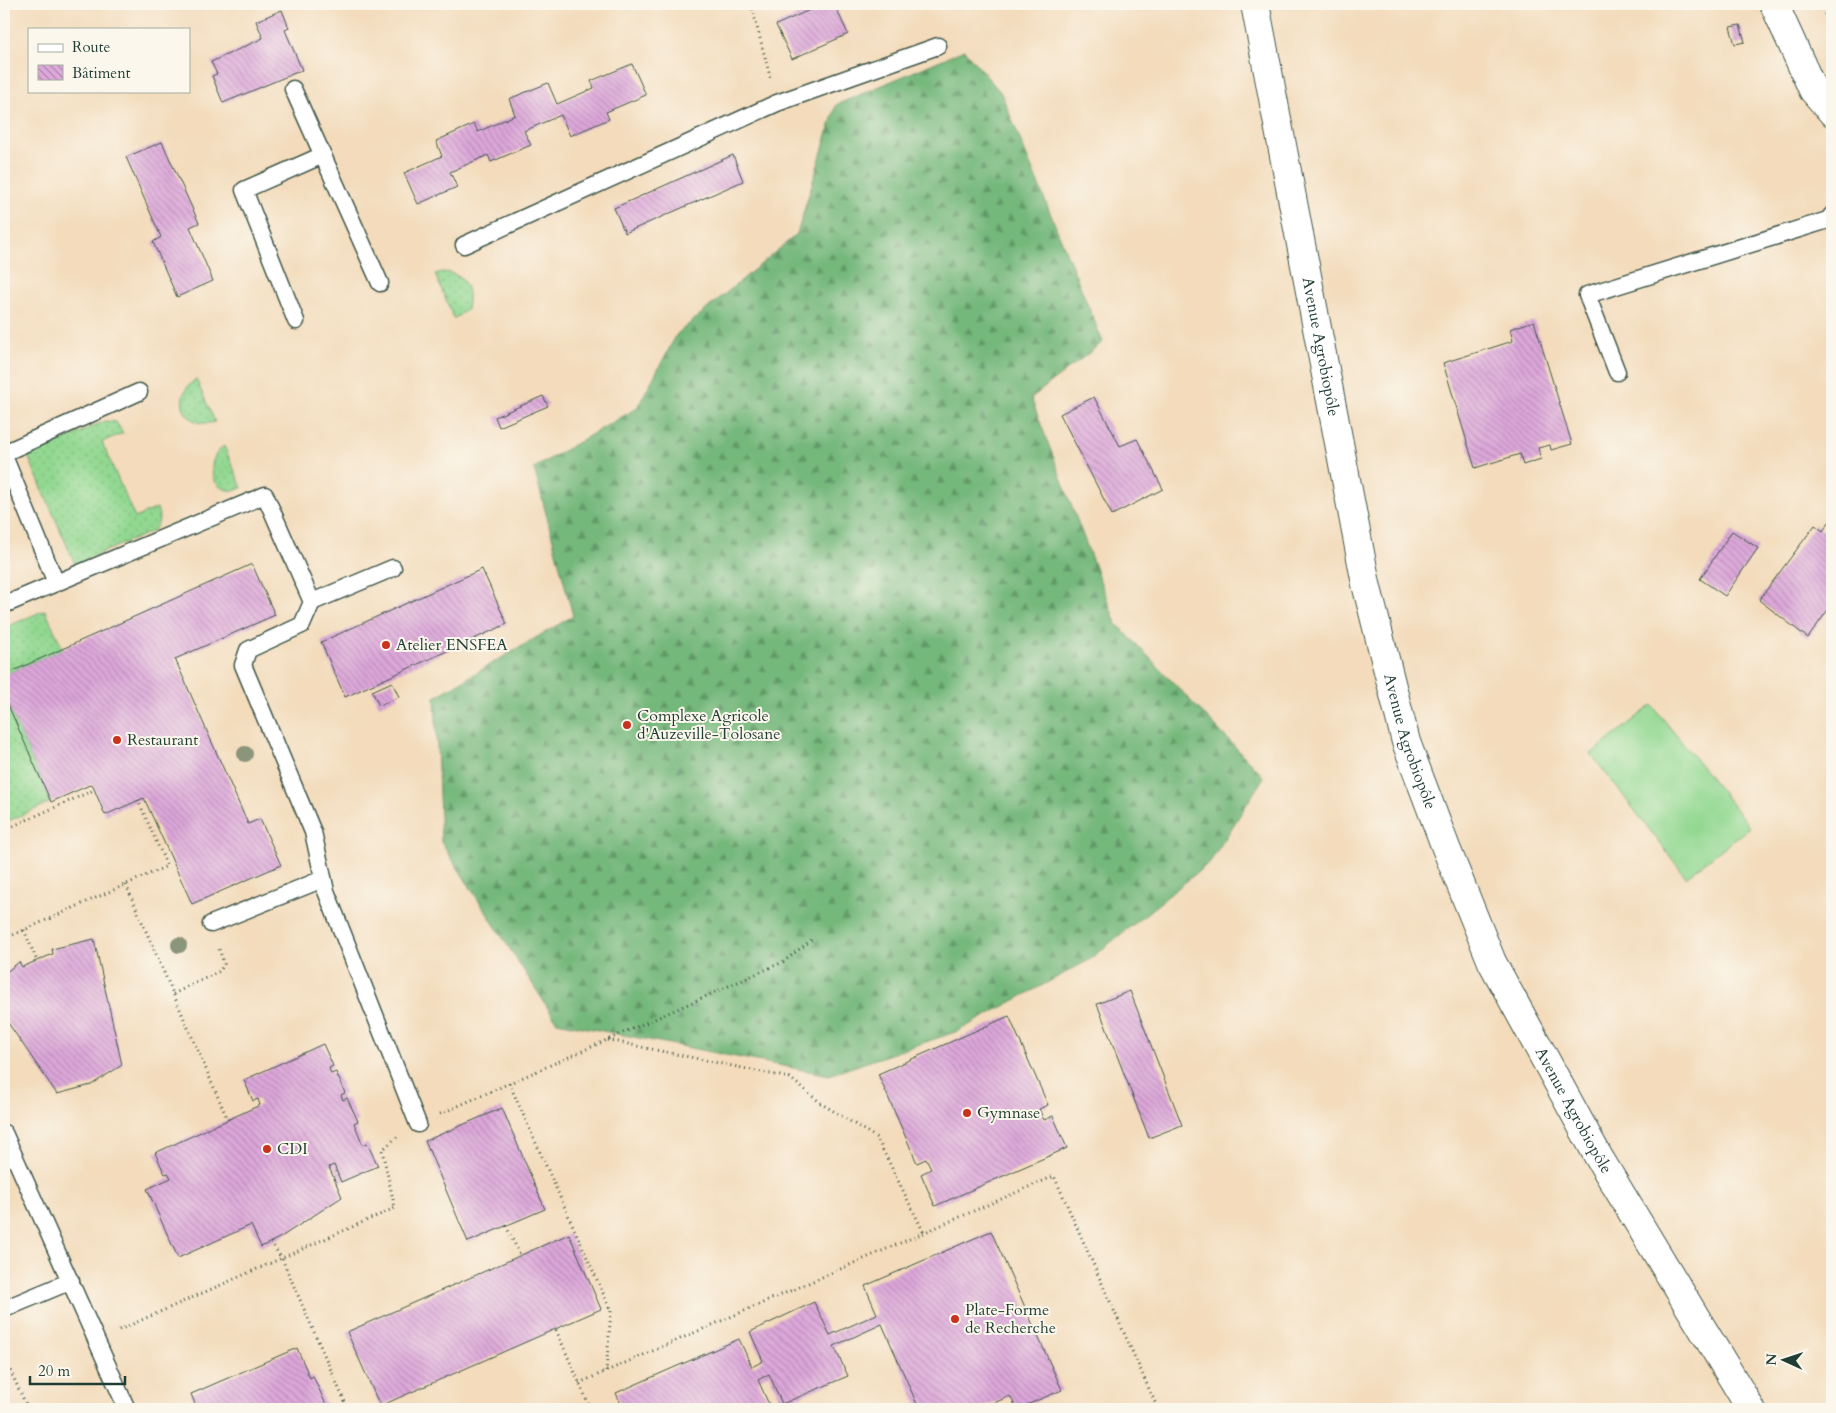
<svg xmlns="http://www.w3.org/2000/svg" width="1836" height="1413" font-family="Cardo,serif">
	<defs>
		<pattern id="grass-dots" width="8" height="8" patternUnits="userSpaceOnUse" patternTransform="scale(1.25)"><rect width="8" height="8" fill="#92d891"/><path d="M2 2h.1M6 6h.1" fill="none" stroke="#7dba7e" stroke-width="1.8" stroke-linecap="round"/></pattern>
		<pattern id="forest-firs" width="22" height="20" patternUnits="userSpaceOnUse" patternTransform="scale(1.25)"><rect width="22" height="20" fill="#75b87b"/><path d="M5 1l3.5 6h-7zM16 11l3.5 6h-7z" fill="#5f9766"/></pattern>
		<pattern id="building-back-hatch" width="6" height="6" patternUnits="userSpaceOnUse" patternTransform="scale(1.25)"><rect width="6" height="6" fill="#dda7da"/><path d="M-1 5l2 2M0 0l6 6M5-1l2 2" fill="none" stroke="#b389b2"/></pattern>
	</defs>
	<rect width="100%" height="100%" fill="#fbf7ec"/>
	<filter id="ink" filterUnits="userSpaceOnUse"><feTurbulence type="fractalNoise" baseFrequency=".02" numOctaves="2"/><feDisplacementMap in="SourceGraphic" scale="10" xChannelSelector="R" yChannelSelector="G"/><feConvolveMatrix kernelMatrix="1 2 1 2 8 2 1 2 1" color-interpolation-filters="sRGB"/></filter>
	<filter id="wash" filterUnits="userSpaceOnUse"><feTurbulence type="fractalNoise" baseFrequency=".0096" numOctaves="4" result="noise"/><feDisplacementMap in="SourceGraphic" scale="20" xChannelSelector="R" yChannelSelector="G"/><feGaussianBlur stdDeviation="1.12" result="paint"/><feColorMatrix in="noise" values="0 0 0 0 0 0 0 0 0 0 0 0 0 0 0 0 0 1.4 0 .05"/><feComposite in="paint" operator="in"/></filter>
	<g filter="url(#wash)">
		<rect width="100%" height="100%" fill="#f3dbbb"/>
		<!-- grass -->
		<g fill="url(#grass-dots)" stroke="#588a62">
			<path d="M442,272C465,273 471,288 467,309L454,319L435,274Z"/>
			<path d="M196,379L215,422C186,430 169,398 196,379Z"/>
			<path d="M105,421L116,422L123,433L102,442L135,518L157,508C160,518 160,523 153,531L75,564L28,456Z"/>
			<path d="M224,446L242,488C213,500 201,462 224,446Z"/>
			<polygon points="45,610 63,649 4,675 4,628"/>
			<polygon points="4,696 51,802 4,823"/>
		</g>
		<!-- forest -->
		<polygon fill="url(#forest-firs)" stroke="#4a7a58" points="964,50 1001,93 1103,342 1031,398 1116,623 1264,777 1210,862 1089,960 958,1031 829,1075 557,1022 441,842 435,697 573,616 534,468 637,408 677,334 797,234 836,105"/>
		<!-- pitch -->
		<polygon fill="#92d891" stroke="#588a62" points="1652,705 1750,827 1686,877 1591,754"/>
		<g id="blocks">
			<!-- building -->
			<g fill="url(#building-back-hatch)">
				<polygon points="823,4 850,4 837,10 848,34 792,59 776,25"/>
				<polygon points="282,10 289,28 285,30 302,70 223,103 212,76 217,74 211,62 263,38 256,21"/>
				<polygon points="1740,25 1745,42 1735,44 1730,27"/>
				<polygon points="632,64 646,95 606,112 609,119 570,136 561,115 524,131 531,145 491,162 488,155 450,172 457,187 418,204 404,173 442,156 436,141 474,124 478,132 515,115 509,99 548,83 557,104 594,88 591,81"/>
				<polygon points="162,142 199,223 190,227 213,281 177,297 153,242 161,237 126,157"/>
				<polygon points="733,155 743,181 625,233 614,208"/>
				<polygon points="1534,321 1572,444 1551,450 1550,445 1538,448 1541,459 1523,465 1520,454 1475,468 1443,363 1513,341 1510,329"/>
				<polygon points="543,396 548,406 499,427 495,417"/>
				<polygon points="1094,397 1120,446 1137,439 1163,489 1112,515 1060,414"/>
				<polygon points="1832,518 1832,604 1808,638 1759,600 1815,525 1823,531"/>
				<polygon points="1732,531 1758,548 1725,596 1700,579"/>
				<polygon points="252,564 275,615 175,659 248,824 260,819 281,865 192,904 144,798 105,815 92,784 51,802 4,696 4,675"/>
				<polygon points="482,569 507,624 345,697 321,642"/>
				<polygon points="392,682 399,697 379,706 372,691"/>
				<polygon points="94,939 122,1065 91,1085 57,1094 4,1017 4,974 19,962 22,967 53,954 52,949"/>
				<polygon points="1130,991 1182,1125 1149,1138 1097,1004"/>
				<polygon points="1009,1016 1048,1105 1039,1109 1044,1120 1053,1116 1067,1148 935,1206 921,1174 931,1169 926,1159 917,1163 878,1074"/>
				<polygon points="323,1044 333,1066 329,1068 331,1074 336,1072 345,1093 341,1095 343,1100 347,1098 358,1121 354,1123 363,1145 367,1143 378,1166 341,1182 334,1165 329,1167 342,1197 281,1237 261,1247 251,1225 178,1258 147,1189 171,1178 168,1173 165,1174 155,1153 260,1105 258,1099 253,1101 244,1080"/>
				<polygon points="502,1108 545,1209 468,1242 425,1141"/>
				<polygon points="991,1231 1062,1390 1017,1409 1010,1396 980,1409 919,1409 882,1324 834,1346 848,1376 782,1404 769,1374 758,1380 771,1409 623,1409 616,1393 739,1339 752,1367 763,1361 750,1332 814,1302 830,1335 877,1314 865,1286"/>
				<polygon points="569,1234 601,1309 380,1406 347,1332"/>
				<polygon points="297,1348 310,1378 313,1376 328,1409 197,1409 191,1394"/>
			</g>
		</g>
	</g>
	<g filter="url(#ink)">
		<use href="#blocks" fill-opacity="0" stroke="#3f5548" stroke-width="1"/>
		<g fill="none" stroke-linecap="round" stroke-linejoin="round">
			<defs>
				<g id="service">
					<polyline points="293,89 380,283"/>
					<polyline points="464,245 777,103 938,46"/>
					<polyline points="296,321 244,190 323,155"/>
					<polyline points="1617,372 1587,295 1828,220 1832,215"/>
					<polyline points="4,453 139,392"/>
					<polyline points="4,456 56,583 4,605"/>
					<polyline points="56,583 265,495 312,602 302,625 248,650 243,665 313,832 326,891 418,1124"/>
					<polyline points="312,602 393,568"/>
					<polyline points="211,924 323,879"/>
					<polyline points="4,1133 127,1409"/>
					<polyline points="4,1309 71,1281"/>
				</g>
				<g id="minor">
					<path id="s1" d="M1255,4L1366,584L1406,742L1446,848L1492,962L1598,1156L1751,1409"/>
					<polyline points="1774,4 1813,90 1832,112"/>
				</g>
			</defs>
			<!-- service casing -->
			<use href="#service" stroke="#3f5548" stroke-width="19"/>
			<!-- minor casing -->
			<use href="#minor" stroke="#3f5548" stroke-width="30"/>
			<!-- path -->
			<g stroke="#3f5548" stroke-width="3" stroke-dasharray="1 4" stroke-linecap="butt">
				<polyline points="751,4 771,80"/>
				<polyline points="1823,4 1825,15 1832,32"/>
				<polyline points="4,830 94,790"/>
				<polyline points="126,885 228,1120"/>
				<polyline points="24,930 37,961"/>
				<polyline points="4,939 167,866 138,800"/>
				<polyline points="173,994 220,971 224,964 218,946"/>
				<polyline points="608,1040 790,1078 822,1104 877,1138 924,1233"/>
				<polyline points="509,1083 611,1311 606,1372"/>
				<polyline points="440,1114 783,962 814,938"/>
				<polyline points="506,1226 520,1255"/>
				<polyline points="271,1242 282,1259 348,1409"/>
				<polyline points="119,1330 395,1208 382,1150 397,1137"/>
				<polyline points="556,1330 591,1409"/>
				<polyline points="4,1357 28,1409"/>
				<polyline points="579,1383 1054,1176 1158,1409"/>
			</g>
			<!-- service -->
			<use href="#service" stroke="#fff" stroke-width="16"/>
			<!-- minor -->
			<use href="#minor" stroke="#fff" stroke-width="28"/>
		</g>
		<!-- trees -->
		<g fill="#8b957b">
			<circle cx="245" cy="754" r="8"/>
			<circle cx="179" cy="945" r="8"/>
		</g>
	</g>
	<!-- markers -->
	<g fill="#c8321e" stroke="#fbf7ec" stroke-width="2">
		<circle cx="386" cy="645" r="5"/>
		<circle cx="627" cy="725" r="5"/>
		<circle cx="117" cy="740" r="5"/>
		<circle cx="967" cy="1113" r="5"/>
		<circle cx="267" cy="1149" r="5"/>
		<circle cx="955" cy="1319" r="5"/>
	</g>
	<g text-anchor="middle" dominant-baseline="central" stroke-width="4" stroke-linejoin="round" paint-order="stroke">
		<!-- street labels -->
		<g font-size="16" fill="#1f3d34" stroke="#fbf7ec">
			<text stroke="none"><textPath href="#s1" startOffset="349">Avenue Agrobiopôle</textPath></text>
			<text stroke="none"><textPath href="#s1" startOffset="754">Avenue Agrobiopôle</textPath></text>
			<text stroke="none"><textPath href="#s1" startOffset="1159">Avenue Agrobiopôle</textPath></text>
		</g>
		<!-- poi labels -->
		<g font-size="16" fill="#1f3d34" stroke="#fbf7ec" text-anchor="start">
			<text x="396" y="645">Atelier ENSFEA</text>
			<text x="637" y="716">Complexe Agricole<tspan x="637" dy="18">d'Auzeville-Tolosane</tspan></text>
			<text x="127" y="740">Restaurant</text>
			<text x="977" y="1113">Gymnase</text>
			<text x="277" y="1149">CDI</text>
			<text x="965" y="1310">Plate-Forme<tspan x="965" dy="18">de Recherche</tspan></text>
		</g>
	</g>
	<!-- margin -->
	<rect width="1836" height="1413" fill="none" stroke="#fbf7ec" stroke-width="20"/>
	<!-- legend -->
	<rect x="28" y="28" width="162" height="65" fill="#fbf7ec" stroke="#a3ada2"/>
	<rect x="38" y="44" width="25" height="8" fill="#ffffff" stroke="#a3ada2"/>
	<text x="72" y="52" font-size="15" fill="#1f3d34">Route</text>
	<rect x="38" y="65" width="25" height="15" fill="url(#building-back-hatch)" stroke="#a3ada2"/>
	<text x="72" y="78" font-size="15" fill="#1f3d34">Bâtiment</text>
	<!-- north arrow -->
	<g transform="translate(1784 1360) rotate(273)" stroke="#fbf7ec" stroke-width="4" paint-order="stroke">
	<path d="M0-4L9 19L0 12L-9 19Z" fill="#1f3d34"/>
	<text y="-8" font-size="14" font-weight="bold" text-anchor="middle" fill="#1f3d34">N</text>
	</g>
	<!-- scale -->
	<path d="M30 1376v8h95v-8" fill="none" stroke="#1f3d34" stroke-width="2.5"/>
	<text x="38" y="1376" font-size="15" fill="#1f3d34" stroke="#fbf7ec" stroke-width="4" paint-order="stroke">20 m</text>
</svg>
